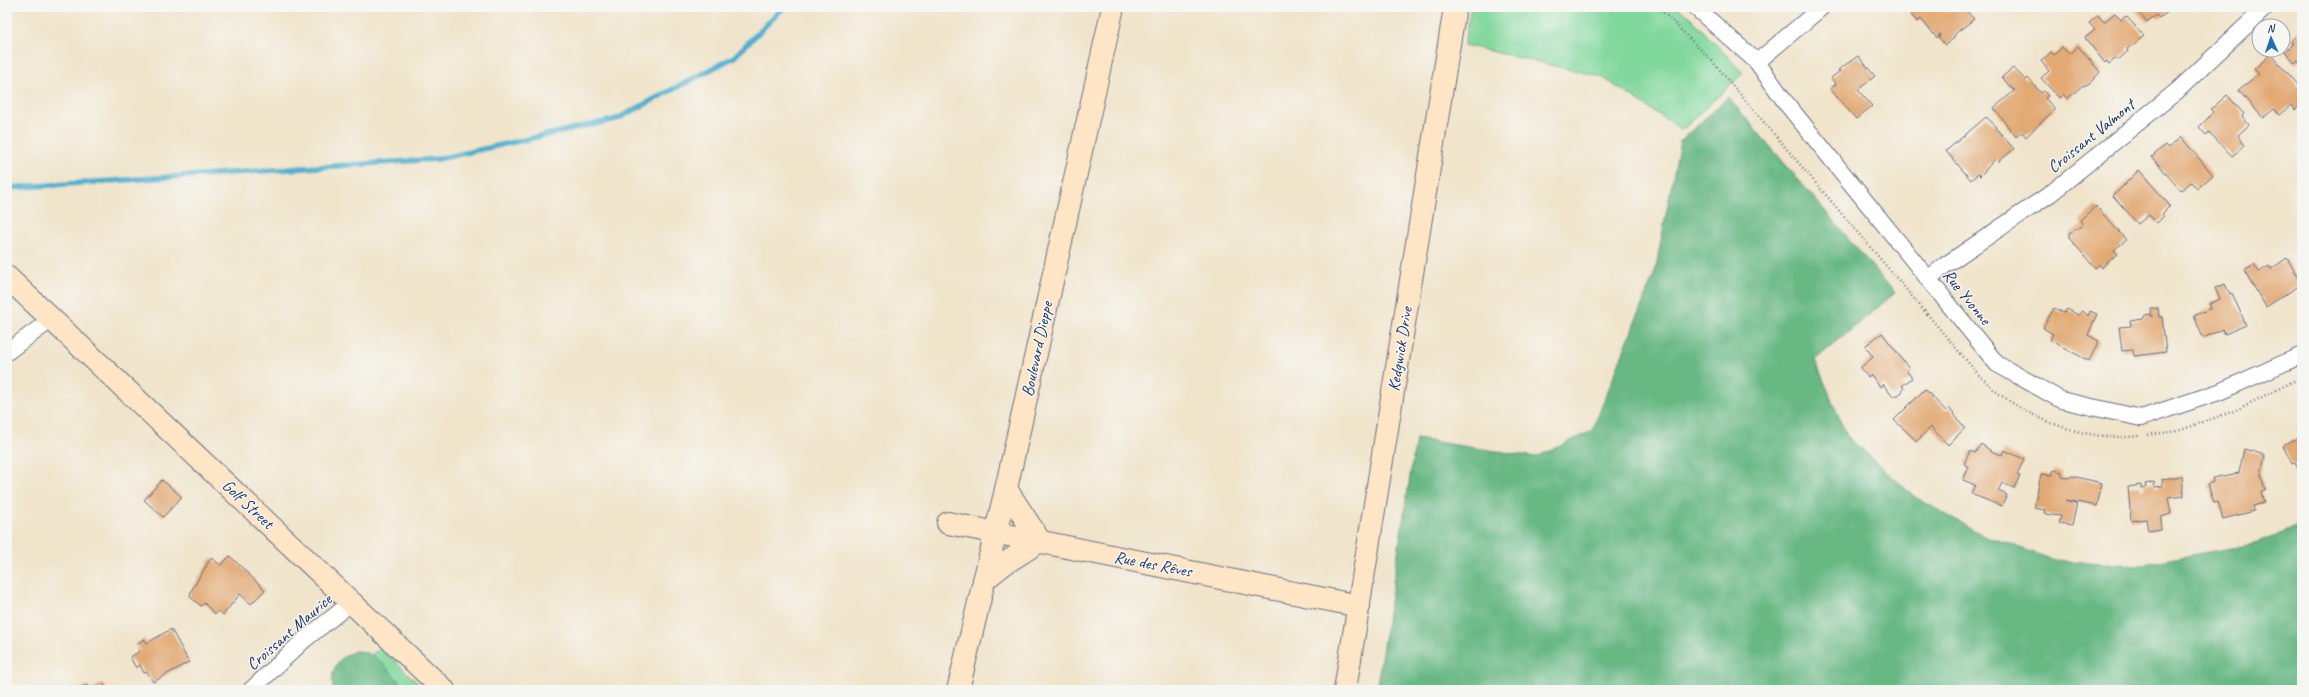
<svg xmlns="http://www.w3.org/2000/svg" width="2309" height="697" font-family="Caveat,sans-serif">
	<rect width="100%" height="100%" fill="#f6f6f2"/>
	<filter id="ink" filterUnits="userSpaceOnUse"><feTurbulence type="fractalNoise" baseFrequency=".025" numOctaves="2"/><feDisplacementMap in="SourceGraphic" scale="8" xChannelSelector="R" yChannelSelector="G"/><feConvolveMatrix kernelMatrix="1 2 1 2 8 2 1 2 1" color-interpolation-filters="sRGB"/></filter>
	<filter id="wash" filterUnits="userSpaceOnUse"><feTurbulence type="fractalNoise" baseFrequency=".012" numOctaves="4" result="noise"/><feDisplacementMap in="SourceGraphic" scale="16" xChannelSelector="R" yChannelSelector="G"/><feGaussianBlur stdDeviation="0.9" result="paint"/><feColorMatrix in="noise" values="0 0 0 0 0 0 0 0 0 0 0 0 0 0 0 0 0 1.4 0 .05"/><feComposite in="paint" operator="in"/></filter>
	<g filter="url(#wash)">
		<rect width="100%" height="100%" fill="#f0e4ca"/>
		<!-- green -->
		<g fill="#81d89c" stroke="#4e847d">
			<polygon points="1471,7 1676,7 1688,15 1743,73 1682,130 1602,77 1464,45"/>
			<polygon points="381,648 425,690 407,690 372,654"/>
		</g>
		<!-- forest -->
		<g fill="#68b884" stroke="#427471">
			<polygon points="1728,97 1895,293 1815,360 1847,436 1915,497 1981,534 2054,560 2137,565 2259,543 2302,524 2302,690 1376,690 1416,439 1536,457 1592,431 1655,272 1680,141"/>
			<path d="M355,651C378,651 392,675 407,690H333C330,671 336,658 355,651Z"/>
		</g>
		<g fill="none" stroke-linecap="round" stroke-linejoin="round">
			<!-- stream -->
			<polyline stroke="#50b0cf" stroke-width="5.5" points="7,188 438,159 617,119 734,57 784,7"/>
		</g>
		<g id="blocks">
			<!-- building -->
			<g fill="#e2a973">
				<polygon points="1917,7 1963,7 1974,19 1955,34 1953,39 1945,45 1939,38 1940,34 1937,38 1921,19 1917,22 1910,13"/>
				<polygon points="2133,7 2176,7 2159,18 2156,15 2147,22"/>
				<polygon points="2115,13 2121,20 2126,16 2144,36 2127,49 2128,51 2118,60 2116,58 2109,64 2107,61 2105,63 2085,38 2095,30 2089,23 2098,15 2104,22"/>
				<polygon points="2302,28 2302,66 2298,61 2295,64 2285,51 2294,44 2291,41"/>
				<polygon points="2078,46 2100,72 2090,83 2084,86 2083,85 2067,99 2063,94 2059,98 2041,78 2049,71 2041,61 2051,52 2054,55 2062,47 2069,54"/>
				<polygon points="2271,54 2302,89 2302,99 2298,103 2300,106 2295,110 2291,105 2279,115 2274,109 2263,118 2238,90 2259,74 2254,69"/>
				<polygon points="1858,56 1875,76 1858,90 1872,106 1856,119 1830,89 1836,84 1831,78 1840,71 1838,70"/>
				<polygon points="2013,68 2026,80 2028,78 2041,93 2044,91 2048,96 2045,98 2055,109 2026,137 2022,132 2016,137 1994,108 2015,90 2011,88 2002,77"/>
				<polygon points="2227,95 2244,114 2242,116 2249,125 2238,135 2245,146 2232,156 2209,132 2206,135 2199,127 2214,112 2211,109"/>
				<polygon points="1986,117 1997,127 1996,128 2014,149 1998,162 1995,159 1980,176 1978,174 1971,180 1946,151"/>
				<polygon points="2181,137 2213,175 2197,189 2191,182 2181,191 2152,157 2165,145 2168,148"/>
				<polygon points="2139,170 2170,206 2162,214 2164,216 2157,223 2149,215 2138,224 2113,196"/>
				<polygon points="2096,206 2126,240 2114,250 2117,254 2101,268 2099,264 2095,268 2069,238 2069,233 2083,225 2080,220"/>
				<polygon points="2287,258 2302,284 2266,307 2244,270 2254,264 2259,272 2269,266 2271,269"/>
				<polygon points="2225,284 2230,294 2232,293 2246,325 2225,334 2223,329 2203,338 2194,316 2211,308 2209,304 2220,299 2215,288"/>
				<polygon points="2054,308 2064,313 2067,309 2078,315 2083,311 2088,316 2090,311 2097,314 2088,335 2099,341 2089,361 2050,340 2053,334 2043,328"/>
				<polygon points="2158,308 2159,317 2162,317 2166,352 2134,356 2133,350 2122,351 2119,327 2131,326 2130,321 2143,319 2145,315 2150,314 2152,317 2151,309"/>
				<polygon points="1882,333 1909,368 1906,370 1912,378 1902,386 1904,388 1902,392 1897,396 1896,394 1893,397 1883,384 1880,387 1871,375 1868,377 1860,368 1873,357 1865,346"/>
				<polygon points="1925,389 1946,411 1949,408 1965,428 1948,445 1931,427 1917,441 1894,420"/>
				<polygon points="2302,426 2302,472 2300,473 2295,463 2292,464 2283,446 2301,436 2297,428"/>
				<polygon points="1981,444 1993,452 2002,455 2004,450 2024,459 2017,475 2020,476 2014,488 2002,483 1998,491 2007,495 2002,506 1971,494 1975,485 1963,480 1969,467 1964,464 1970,451 1975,453"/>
				<polygon points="2244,449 2265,455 2261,474 2265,490 2261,491 2264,503 2253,506 2254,511 2223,519 2218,502 2214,503 2208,484 2213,482 2212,478 2239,473"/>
				<polygon points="2054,470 2062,472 2062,477 2068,478 2072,476 2102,483 2097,506 2066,500 2077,503 2072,525 2059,523 2061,516 2051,515 2044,513 2045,510 2034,508 2041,474 2052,475"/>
				<polygon points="2182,476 2184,496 2168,498 2171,514 2161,517 2160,529 2148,531 2146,519 2131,521 2128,487 2141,485 2141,489 2146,488 2145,484 2154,482 2155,487 2163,486 2162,479"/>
				<polygon points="162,480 182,497 163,517 144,500"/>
				<polygon points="230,556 265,590 251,604 240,594 223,615 219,611 215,614 204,603 201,606 190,597 191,591 211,558 221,565"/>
				<polygon points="171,629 189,662 153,682 147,672 144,673 140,665 136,668 130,657 140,651 136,644 144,639 147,643"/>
				<polygon points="103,683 107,690 77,690 87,685 90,690"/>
			</g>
		</g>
	</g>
	<g filter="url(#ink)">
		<use href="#blocks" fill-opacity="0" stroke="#666e84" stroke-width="1"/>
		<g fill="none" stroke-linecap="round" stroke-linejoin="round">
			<defs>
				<g id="street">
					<polyline points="1695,7 1757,62 1786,103 1997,364 2061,400 2141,418 2219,392 2302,355"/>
					<polyline points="1757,62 1822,7"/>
					<polyline points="1928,279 1944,266 2050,194 2177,91 2266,7"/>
					<polyline points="7,352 52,319"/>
					<polyline points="251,690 304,640 352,602"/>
				</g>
				<g id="secondary">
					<polyline points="7,277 444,690"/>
					<polyline points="948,523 1359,606"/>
					<polyline points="984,580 1004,564 1040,541 1006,489"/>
					<polyline points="958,690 1006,489 1113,7"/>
					<polyline points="1345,690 1455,7"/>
				</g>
			</defs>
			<!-- street casing -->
			<use href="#street" stroke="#666e84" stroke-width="18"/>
			<!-- secondary casing -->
			<use href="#secondary" stroke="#666e84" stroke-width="24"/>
			<!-- path -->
			<g stroke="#666e84" stroke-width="2.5" stroke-dasharray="1 3" stroke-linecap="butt">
				<path d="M1658,7L1712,61L1978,374C1987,382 1995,392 2005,398C2042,424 2094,442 2139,436"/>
				<polyline points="2148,435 2178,431 2234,411 2302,377"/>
			</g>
			<!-- street -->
			<use href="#street" stroke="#fff" stroke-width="16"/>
			<!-- secondary -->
			<use href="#secondary" stroke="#fde5c5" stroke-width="22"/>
		</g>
	</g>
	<g text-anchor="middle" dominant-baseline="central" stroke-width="3" stroke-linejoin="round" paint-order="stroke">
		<!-- street labels -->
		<g font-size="17" fill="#1b2f5e" stroke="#f6f6f2">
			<text transform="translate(2091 136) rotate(-39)">Croissant Valmont</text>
			<text transform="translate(1967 297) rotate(51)">Rue Yvonne</text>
			<text transform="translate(1037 349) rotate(-78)">Boulevard Dieppe</text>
			<text transform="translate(1400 349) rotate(-81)">Kedgwick Drive</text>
			<text transform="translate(248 504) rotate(43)">Golf Street</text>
			<text transform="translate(1153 564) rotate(11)">Rue des Rêves</text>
			<text transform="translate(289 632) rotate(-41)">Croissant Maurice</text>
		</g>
	</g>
	<!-- margin -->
	<rect width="2309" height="697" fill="none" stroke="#f6f6f2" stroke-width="24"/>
	<!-- north arrow -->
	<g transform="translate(2271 38) rotate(357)"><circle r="19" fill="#f6f6f2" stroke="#9ea6b7"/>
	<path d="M0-3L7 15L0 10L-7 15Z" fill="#1f6fb2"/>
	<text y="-6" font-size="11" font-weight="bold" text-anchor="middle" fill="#1b2f5e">N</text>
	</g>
</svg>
